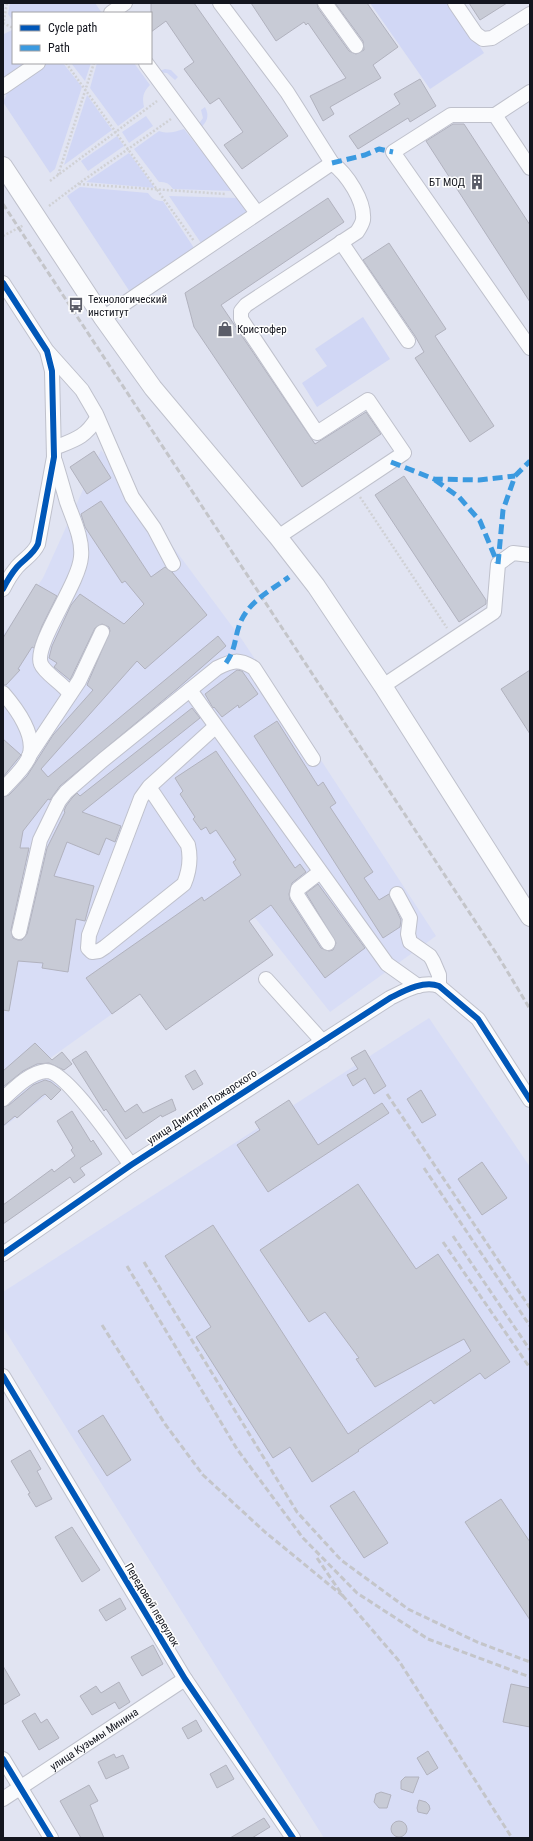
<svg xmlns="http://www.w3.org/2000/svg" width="533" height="1841" font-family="'Roboto Condensed',sans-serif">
	<rect width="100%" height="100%" fill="#e1e4f2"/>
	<!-- built -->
	<g fill="#d8ddf6">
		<polygon points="101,450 243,641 436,936 330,1012 252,914 49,1059 66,1082 3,1127 3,635 43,578"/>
		<polygon points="429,1018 530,1167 530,1838 324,1838 3,1327 3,1292"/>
	</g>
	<!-- green -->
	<g fill="#d1d7f5">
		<polygon points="10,3 95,3 102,13 13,13 13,21 8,14"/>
		<polygon points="370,3 451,3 484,53 430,89"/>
		<polygon points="12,30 13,31 13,63 31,63 3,82 3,41 4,34"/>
		<polygon points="45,63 63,63 82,87 55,169 50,173 3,102 6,96 6,90"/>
		<polygon points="71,63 91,63 85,81"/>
		<path d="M97,63H134L150,85C143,92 142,97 144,107L118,126L90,88Z"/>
		<polygon points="165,69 171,70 178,77 175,80 167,73 156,72"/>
		<polygon points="87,95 112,130 64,165"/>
		<path d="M205,107C210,116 207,123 199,129L197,126L203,118L201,110Z"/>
		<polygon points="146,116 153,126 129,143 122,132"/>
		<path d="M184,129L233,191L173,189C169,183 166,182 159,182L134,149L159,131C168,134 175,132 184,129Z"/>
		<polygon points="117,136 124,146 88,171 81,161"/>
		<polygon points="129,153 155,188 86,182"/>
		<path d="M80,187L148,193C152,199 156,201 163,201L194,248L130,292L67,196Z"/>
		<polygon points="169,196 238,198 247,211 201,243"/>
		<polygon points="363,317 390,359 317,407 302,383 327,366 315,349"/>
	</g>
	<!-- building -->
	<g fill="#c8cbd6" stroke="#b1b2be">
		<polygon points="151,3 194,3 288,136 242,169 224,145 243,132 219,98 210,104 184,69 194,62 166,21 151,32"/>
		<polygon points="251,3 317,3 318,8 349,51 356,54 364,50 363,41 335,3 367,3 398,47 373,65 381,78 330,107 334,114 323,121 310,96 346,78 308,23 306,25 304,22 276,41"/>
		<polygon points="469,3 507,3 480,20"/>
		<polygon points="420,79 436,106 410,122 408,118 358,149 349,136 400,104 394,94"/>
		<polygon points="453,124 464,124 530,225 530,302 426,141"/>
		<polygon points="328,198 344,222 221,305 315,444 366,412 381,434 302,487 194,327 185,293"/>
		<polygon points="389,243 446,329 435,336 494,426 470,442 415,358 424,352 415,336 363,260"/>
		<polygon points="94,451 111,478 87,494 70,467"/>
		<polygon points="404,476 486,600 486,604 459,622 375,495"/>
		<polygon points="101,501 151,577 165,567 172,572 207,615 145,669 137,661 41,769 48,777 218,636 226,646 178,688 60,786 50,800 48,799 23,831 20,848 29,848 11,930 13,938 18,940 22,940 27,934 47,848 65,812 64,811 66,806 72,798 77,793 80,796 192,708 200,718 82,812 121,826 115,842 106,838 99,855 67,842 54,876 94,886 85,921 76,919 68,972 42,968 43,963 18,961 9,1011 3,1010 3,797 9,795 27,776 53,735 93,690 87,685 110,631 109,627 102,624 95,628 70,680 54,667 57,663 49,658 52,646 71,605 80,594 124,624 144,604 125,581 122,583 85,527 81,514"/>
		<polygon points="36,584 57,596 42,626 34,648 32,647 18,669 20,670 6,685 3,685 3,638"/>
		<polygon points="237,670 242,671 258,694 239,708 238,705 222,717 214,707 213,708 205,694"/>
		<polygon points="530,670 530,734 501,689"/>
		<polygon points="277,721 318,786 323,782 336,803 330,807 373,872 364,878 379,900 389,894 401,920 400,927 383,938 254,736"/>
		<polygon points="3,739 21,755 3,777"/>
		<polygon points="216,751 295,868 300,864 306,872 292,883 289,894 290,900 321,948 329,951 333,950 336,943 306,893 318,884 365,948 325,978 271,905 249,921 273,955 166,1030 140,994 112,1014 86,978 202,897 204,901 241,875 233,862 236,860 216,830 210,834 206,827 201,830 193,819 195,817 180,794 183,791 175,778"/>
		<polygon points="35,1043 52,1060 62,1052 72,1064 64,1070 49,1063 37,1064 23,1071 3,1087 3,1071"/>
		<polygon points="365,1050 386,1086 374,1094 365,1078 353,1086 347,1075 358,1069 351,1058"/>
		<polygon points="86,1051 125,1112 137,1104 143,1113 172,1099 176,1110 162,1117 161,1115 126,1139 106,1109 104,1111 72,1060"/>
		<polygon points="195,1070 203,1084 193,1090 185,1076"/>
		<polygon points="45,1080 51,1082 61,1090 51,1100 45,1094 42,1096 17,1118 15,1116 3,1126 3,1107 9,1105 33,1085"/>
		<polygon points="421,1090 436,1115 422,1123 407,1099"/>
		<polygon points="289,1100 318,1145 382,1103 389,1113 268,1192 237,1145 260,1130 255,1122"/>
		<polygon points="72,1111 91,1142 93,1140 102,1154 80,1168 85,1175 74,1183 70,1177 3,1224 3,1205 52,1169 54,1172 75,1156 71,1150 73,1148 57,1121"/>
		<polygon points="482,1162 507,1198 482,1215 458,1179"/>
		<polygon points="358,1184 416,1269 438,1254 510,1362 485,1379 480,1373 434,1404 431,1400 358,1450 359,1451 312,1482 290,1447 273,1458 196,1337 211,1327 165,1256 213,1225 348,1434 471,1351 464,1339 375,1387 356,1359 359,1358 325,1312 309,1322 260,1250"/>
		<polygon points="103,1415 131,1460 107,1476 78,1431"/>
		<polygon points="30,1450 41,1469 37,1471 52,1499 36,1507 28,1494 30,1493 11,1461"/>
		<polygon points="354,1491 388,1543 364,1558 330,1506"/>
		<polygon points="501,1499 530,1542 530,1620 465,1522"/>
		<polygon points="72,1527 100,1570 82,1582 55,1537"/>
		<polygon points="120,1598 126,1609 106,1621 99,1610"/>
		<polygon points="153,1645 163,1664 142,1676 131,1657"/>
		<polygon points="3,1666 20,1695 3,1705"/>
		<polygon points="119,1682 130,1702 119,1709 115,1702 92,1715 80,1696 96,1686 101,1693"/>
		<polygon points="511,1684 530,1688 530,1727 503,1722"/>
		<polygon points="35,1713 41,1723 47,1719 59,1738 39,1750 22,1721"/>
		<polygon points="196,1720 202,1731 188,1739 182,1728"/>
		<polygon points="428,1751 438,1768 427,1775 417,1758"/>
		<polygon points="114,1754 116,1758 123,1755 129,1768 106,1779 98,1762"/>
		<polygon points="226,1765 234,1779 217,1788 210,1774"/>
		<polygon points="405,1777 419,1777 413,1793 401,1789 401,1781"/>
		<polygon points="89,1785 98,1801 90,1805 104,1838 81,1838 60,1801"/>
		<polygon points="381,1792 391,1795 387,1808 379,1808 374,1802 376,1794"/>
		<polygon points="419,1800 426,1802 429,1805 430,1809 427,1814 418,1812 417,1808"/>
		<polygon points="264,1818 270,1827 252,1838 230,1838"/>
		<circle cx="399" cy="1829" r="8"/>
	</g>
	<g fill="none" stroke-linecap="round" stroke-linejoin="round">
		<defs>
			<g id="minor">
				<path d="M220,3L287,92L332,163C347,174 365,201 363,220C362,224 359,229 357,232L246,305L241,311V319L317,433L368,400L404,453L278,537"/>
				<polyline points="325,3 356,46"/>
				<polyline points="455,3 476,34 483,39 492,38 530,14"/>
				<polyline points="111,13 125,3"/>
				<polyline points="146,63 257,213"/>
				<polyline points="3,87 38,63"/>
				<polyline points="530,92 495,115 451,115 393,152 530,348"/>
				<polyline points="495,115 530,168"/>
				<polyline points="341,242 408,341"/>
				<path d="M3,283L47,351L52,371L54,457L38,544C33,555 25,558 17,567C11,574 7,581 3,589"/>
				<polyline points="103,318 332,163"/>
				<polyline points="48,352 82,390 96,414 132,497 154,528 173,564"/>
				<path d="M54,448C74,440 85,438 97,418"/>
				<path d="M55,461C59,474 63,488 67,502C73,519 83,539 81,557C79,584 33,645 41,664C45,674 63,683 70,694"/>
				<polyline points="383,686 494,612 498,564 513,553 530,555"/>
				<polyline points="190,690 387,964 418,986"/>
				<path d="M3,693C16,708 37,736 29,757C24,769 11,780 3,789"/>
				<polyline points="29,756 79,681 102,632"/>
				<path d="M149,787L141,798L89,935L88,948L92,952L99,951L105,947L184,884C189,872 191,858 188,845L149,787L215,727"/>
				<polyline points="320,872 298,889 297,895 328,943"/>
				<polyline points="397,894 410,918 408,934 410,942 430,956 433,961 439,975 439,986"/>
				<path d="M19,932L40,840L59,801L66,792L103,760L217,668C233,660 239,659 254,668L313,759"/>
				<polyline points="266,979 323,1042"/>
				<path d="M3,1099C15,1088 29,1073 46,1071C66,1070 118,1148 131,1165"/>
				<path d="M3,1254L131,1165L390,998C404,991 423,980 439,986L478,1019L530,1100"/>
				<polyline points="3,1376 185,1679 293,1838"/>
				<polyline points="3,1759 51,1838"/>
				<path id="s1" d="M3,1799L185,1679"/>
			</g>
			<polyline id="major" points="3,166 103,318 153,388 278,537 316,586 383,686 530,917"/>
		</defs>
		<!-- minor casing -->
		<use href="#minor" stroke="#bfc1cc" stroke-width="16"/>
		<!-- major casing -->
		<use href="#major" stroke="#bfc1cc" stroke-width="20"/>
		<!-- path -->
		<g stroke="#d0d1d5" stroke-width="2.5" stroke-dasharray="2 2" stroke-linecap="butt">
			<polyline points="3,23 13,28"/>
			<polyline points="3,25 7,3"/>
			<polyline points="66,63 194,241"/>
			<polyline points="58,175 94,63"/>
			<polyline points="50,181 157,101"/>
			<polyline points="79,184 225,194"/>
			<polyline points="49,206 78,184 171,119"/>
			<polyline points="3,236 24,225"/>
			<polyline points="360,497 447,628"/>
		</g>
		<!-- minor -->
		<use href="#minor" stroke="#fafbfd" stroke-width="14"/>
		<!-- major -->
		<use href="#major" stroke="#fafbfd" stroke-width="18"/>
		<!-- rail -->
		<g stroke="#c4c5c9" stroke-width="3" stroke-dasharray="6 3" stroke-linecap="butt">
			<polyline points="3,204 498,956 530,1009"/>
			<polyline points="387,1094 530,1308"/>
			<polyline points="424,1168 530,1326"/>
			<polyline points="453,1236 530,1350"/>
			<polyline points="443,1242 530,1368"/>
			<polyline points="144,1262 297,1512 341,1560 408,1609 477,1642 530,1662"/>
			<polyline points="127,1266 237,1449 303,1538 357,1593 428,1639 530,1677"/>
			<polyline points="102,1325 165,1424 203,1475 265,1532 343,1596"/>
			<polyline points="317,1558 343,1596 399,1661 512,1838"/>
		</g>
		<!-- quiet -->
		<g stroke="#3b9ae0" stroke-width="5" stroke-dasharray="10 5" stroke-linecap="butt">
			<polyline points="332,163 365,155 379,149 393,152"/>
			<polyline points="391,462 434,479 479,480 515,476"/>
			<polyline points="435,480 459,497 480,521 497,562"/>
			<polyline points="498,564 503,510 515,476 530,461"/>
			<path d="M226,663C236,648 234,641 239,626C247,602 270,591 289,577"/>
		</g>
		<defs>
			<g id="cycleway">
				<path d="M3,283L47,351L52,371L54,457L38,544C33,555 25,558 17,567C11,574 7,581 3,589"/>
				<path d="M3,1254L131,1165L390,998C404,991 423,980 439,986L478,1019L530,1100"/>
				<polyline points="3,1376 185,1679 293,1838"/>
				<polyline points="3,1759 51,1838"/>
			</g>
		</defs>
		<!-- cycleway casing -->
		<use href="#cycleway" stroke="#fff" stroke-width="8"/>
		<!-- cycleway -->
		<use href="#cycleway" stroke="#0057b8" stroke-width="6"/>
	</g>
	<!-- icons -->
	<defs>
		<symbol id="building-bare" viewBox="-9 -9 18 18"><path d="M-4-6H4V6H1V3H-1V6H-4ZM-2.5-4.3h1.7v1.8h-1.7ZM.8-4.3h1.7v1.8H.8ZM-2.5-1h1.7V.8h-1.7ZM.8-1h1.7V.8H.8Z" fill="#5b5d68" stroke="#fff" stroke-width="2.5" paint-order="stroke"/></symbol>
		<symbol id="bus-bare" viewBox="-9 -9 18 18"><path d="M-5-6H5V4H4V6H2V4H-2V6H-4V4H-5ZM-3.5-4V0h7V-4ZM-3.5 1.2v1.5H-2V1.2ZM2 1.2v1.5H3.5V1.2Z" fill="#5b5d68" stroke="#fff" stroke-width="2.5" paint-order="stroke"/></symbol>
		<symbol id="shop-bare" viewBox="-9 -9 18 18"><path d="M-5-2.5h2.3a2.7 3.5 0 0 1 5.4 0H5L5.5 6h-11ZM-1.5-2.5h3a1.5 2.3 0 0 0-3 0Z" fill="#5b5d68" stroke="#fff" stroke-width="2.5" paint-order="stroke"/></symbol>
	</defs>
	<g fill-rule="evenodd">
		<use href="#building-bare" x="466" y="171" width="22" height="22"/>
		<use href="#bus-bare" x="65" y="294" width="22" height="22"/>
		<use href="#shop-bare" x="214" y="318" width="22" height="22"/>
	</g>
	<g text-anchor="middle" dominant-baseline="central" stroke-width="3" stroke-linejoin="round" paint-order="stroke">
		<!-- poi labels -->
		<g font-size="11" fill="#13151e" stroke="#fff" text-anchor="start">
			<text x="465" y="182" text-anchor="end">БТ МОД</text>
			<text x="88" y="299">Технологический<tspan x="88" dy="13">институт</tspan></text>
			<text x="237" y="329">Кристофер</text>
		</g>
		<!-- street labels -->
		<g font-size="11" fill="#13151e" stroke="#fff">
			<text transform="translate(202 1107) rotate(-33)">улица Дмитрия Пожарского</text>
			<text transform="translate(152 1605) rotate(59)">Передовой переулок</text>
			<text stroke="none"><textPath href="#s1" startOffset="109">улица Кузьмы Минина</textPath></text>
		</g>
	</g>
	<!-- border -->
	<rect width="533" height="1841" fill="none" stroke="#13151e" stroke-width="8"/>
	<!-- legend -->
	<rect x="12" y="12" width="140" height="52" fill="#ffffff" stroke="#a1a1a5"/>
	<rect x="20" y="25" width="20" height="6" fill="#0057b8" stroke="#a1a1a5"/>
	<text x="48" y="32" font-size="12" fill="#13151e">Cycle path</text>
	<rect x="20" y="45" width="20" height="6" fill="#3b9ae0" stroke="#a1a1a5"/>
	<text x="48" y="52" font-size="12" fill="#13151e">Path</text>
</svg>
